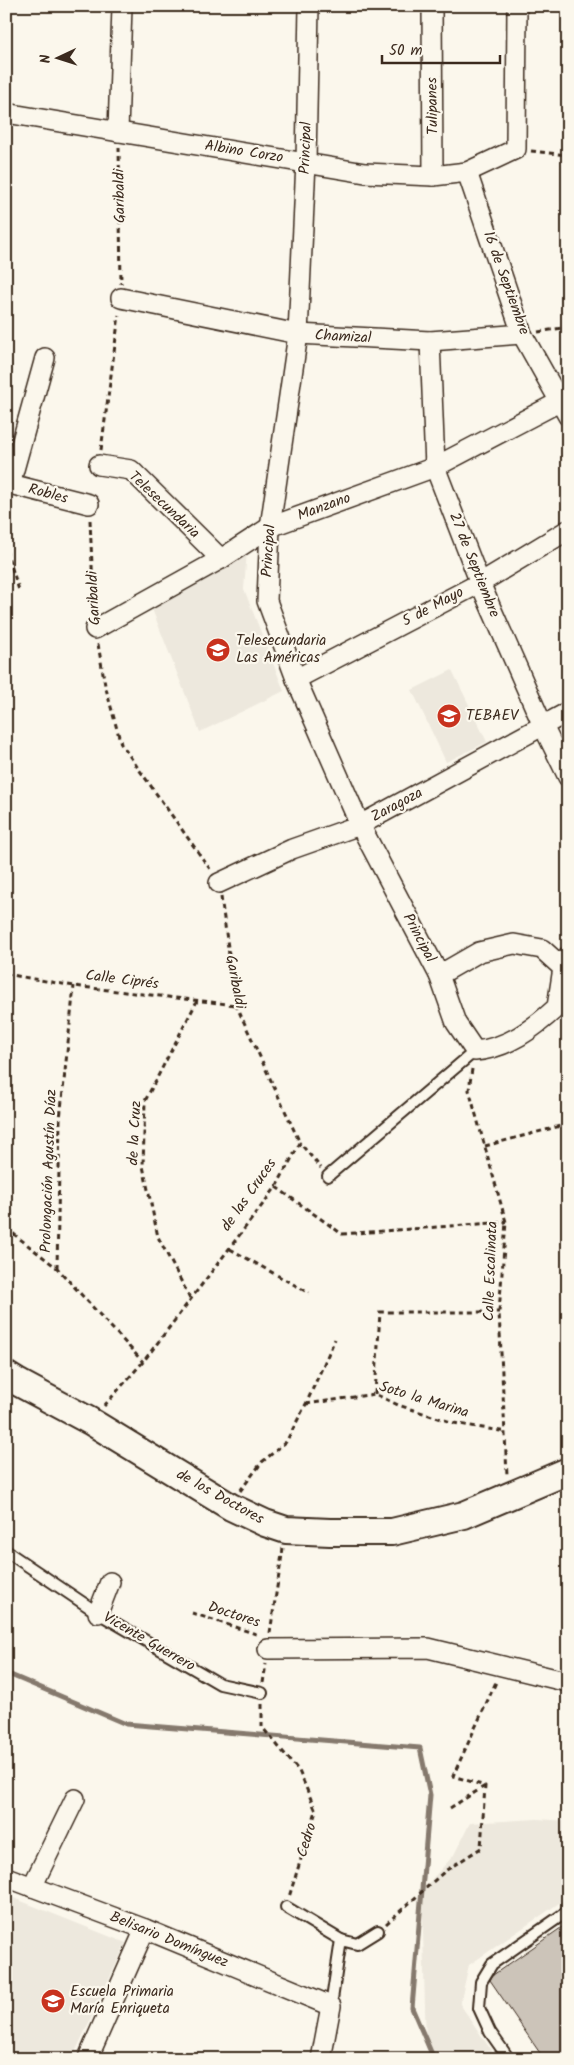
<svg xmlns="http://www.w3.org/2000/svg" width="574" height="2065" font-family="Kalam,sans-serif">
	<rect width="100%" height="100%" fill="#fbf7ec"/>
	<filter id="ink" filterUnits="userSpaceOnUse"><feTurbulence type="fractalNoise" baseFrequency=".02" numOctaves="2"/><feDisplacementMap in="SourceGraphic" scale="10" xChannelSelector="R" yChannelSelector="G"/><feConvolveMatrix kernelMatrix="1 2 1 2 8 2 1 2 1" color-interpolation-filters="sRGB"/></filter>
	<g filter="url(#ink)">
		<!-- built -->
		<g fill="#ede8dd">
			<polygon points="247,551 244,589 284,691 200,732 152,609"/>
			<polygon points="452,670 487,742 446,762 412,690"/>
			<polygon points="537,1819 568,1821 568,1897 469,1965 460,2004 497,2059 440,2059 426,2048 422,1890 454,1855 470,1823"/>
			<polygon points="6,1895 126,1943 72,2059 6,2059"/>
		</g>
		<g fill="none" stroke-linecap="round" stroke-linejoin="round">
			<!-- stream -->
			<polyline stroke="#85796d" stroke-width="5" points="6,1673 126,1724 420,1748 430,1795 412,2008 434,2059"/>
		</g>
		<!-- building -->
		<polygon fill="#ccc4b9" stroke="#3b2a1e" points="568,1923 568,2059 544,2059 490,1980 493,1975"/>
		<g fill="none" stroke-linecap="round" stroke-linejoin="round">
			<defs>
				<g id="lane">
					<polyline points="328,1176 475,1051"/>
					<polyline points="6,1551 98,1613 220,1684 262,1693"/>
					<polyline points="286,1907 341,1940 331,2006"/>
					<polyline points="341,1940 357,1944 378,1931"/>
					<polyline points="509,2059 490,2032 479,2008 481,1982 492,1964 568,1911"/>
				</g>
				<g id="street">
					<path d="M309,6L306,162L298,334L270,527L267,601L296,679L360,825L439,975L456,1023L475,1051C508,1048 533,1029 557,1007L563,968L568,956"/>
					<polyline points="432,6 433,176"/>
					<polyline points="6,113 365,173 433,176 467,172 516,149 517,6"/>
					<polyline points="118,132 122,6"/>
					<polyline points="467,172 522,334 568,416"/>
					<polyline points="121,298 298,334 430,341 522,334"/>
					<polyline points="430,341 435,467 480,583 543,726 568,777"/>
					<polyline points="99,465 131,470 221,559"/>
					<polyline points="6,483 89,504"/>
					<polyline points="10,484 45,358"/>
					<polyline points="95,629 221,559 270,527 435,467 561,401"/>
					<polyline points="296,679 480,583 568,530"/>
					<polyline points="219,883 292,849 360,825 568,712"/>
					<polyline points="439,975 479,952 514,944 542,949 563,968"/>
					<polyline points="98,1613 110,1582"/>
					<polyline points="268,1649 428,1648 568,1682"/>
					<polyline points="6,1877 145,1929 331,2006 321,2059"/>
					<polyline points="32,1887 75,1799"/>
					<polyline points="90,2059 88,2058 145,1929"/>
				</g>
				<polyline id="secondary" points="6,1375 19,1383 90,1421 231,1507 265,1523 286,1530 330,1532 392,1532 464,1515 568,1471"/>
			</defs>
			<!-- lane casing -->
			<use href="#lane" stroke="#3b2a1e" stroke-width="14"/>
			<!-- street casing -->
			<use href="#street" stroke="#3b2a1e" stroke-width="22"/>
			<!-- secondary casing -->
			<use href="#secondary" stroke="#3b2a1e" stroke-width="30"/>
			<!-- path -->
			<g stroke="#3b2a1e" stroke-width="3" stroke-dasharray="5 4" stroke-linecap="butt">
				<polyline points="119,147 121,284"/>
				<polyline points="531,151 568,155"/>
				<polyline points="538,332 568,327"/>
				<polyline points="101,450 119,315"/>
				<polyline points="90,520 94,611"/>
				<polyline points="6,550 19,590"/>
				<polyline points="98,644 105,685 121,744 210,869"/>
				<polyline points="221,897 236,1005 300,1143"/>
				<polyline points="6,974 74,986 236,1005"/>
				<polyline points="472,1069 469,1090 506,1222 499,1312 507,1475"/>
				<polyline points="485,1146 568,1124"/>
				<polyline points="276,1187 342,1234 506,1222"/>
				<polyline points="6,1228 57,1268 143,1362"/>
				<polyline points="230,1249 309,1293"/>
				<polyline points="57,1268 60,1119 74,986"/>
				<polyline points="190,1298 158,1237 143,1166 145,1101 197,1001"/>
				<polyline points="375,1394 380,1312 499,1312"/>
				<polyline points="306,1404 375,1394 398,1405 454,1423 506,1432"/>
				<polyline points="104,1406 143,1362 276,1187 300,1143 321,1168"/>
				<polyline points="240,1491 262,1462 286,1442 306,1404 335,1339"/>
				<polyline points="192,1613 259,1635"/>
				<polyline points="270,1633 283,1548"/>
				<polyline points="263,1683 266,1664"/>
				<polyline points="262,1704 262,1727 299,1771 316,1811 289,1897"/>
				<polyline points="450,1808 485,1786"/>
				<polyline points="386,1924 445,1871 481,1848 485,1786 453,1776 497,1680"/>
			</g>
			<!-- lane -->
			<use href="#lane" stroke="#fbf7ec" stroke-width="10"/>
			<!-- street -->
			<use href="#street" stroke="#fbf7ec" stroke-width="19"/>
			<!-- secondary -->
			<use href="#secondary" stroke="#fbf7ec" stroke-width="26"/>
		</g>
	</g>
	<!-- icons -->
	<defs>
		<symbol id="school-disc" viewBox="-11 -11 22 22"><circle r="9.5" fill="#c8321e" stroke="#fbf7ec"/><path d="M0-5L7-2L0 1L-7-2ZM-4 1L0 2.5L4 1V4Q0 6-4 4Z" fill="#fff"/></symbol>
		<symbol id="university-disc" viewBox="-11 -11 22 22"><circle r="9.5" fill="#c8321e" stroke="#fbf7ec"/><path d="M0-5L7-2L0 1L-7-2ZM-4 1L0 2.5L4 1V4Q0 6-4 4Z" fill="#fff"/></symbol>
	</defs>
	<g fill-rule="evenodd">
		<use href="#school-disc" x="204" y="636" width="28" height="28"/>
		<use href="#university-disc" x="435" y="702" width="28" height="28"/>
		<use href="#school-disc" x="39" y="1987" width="28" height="28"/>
	</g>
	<g text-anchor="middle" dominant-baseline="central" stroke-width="4.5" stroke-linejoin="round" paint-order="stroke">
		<!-- street labels -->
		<g font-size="15" fill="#3b2a1e" stroke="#fbf7ec">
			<text transform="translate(433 106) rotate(-91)">Tulipanes</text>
			<text transform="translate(306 148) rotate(-88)">Principal</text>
			<text transform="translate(244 152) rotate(9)">Albino Corzo</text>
			<text transform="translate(120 196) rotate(-91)">Garibaldi</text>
			<text transform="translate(506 283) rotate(70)">16 de Septiembre</text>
			<text transform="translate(343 337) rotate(3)">Chamizal</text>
			<text transform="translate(48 494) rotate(15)">Robles</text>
			<text transform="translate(164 505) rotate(43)">Telesecundaria</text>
			<text transform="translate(324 507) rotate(-20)">Manzano</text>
			<text transform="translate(269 551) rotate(-86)">Principal</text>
			<text transform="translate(474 565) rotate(68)">27 de Septiembre</text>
			<text transform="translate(94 598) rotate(-93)">Garibaldi</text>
			<text transform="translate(433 607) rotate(-28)">5 de Mayo</text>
			<text transform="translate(397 805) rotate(-28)">Zaragoza</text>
			<text transform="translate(419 938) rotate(62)">Principal</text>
			<text transform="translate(122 980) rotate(7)">Calle Ciprés</text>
			<text transform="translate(235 982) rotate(79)">Garibaldi</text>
			<text transform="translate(135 1133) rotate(-87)">de la Cruz</text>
			<text transform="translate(49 1171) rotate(-88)">Prolongación Agustín Díaz</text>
			<text transform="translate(249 1195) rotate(-55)">de las Cruces</text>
			<text transform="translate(491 1271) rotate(-88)">Calle Escalinata</text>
			<text transform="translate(424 1400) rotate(17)">Soto la Marina</text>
			<text transform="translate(220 1497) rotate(29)">de los Doctores</text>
			<text transform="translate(234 1615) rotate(18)">Doctores</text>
			<text transform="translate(149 1642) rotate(30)">Vicente Guerrero</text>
			<text transform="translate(307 1840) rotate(-73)">Cedro</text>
			<text transform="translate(169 1940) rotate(22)">Belisario Domínguez</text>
		</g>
		<!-- poi labels -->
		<g font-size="15" fill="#3b2a1e" stroke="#fbf7ec" text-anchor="start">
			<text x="236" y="641">Telesecundaria<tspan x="236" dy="17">Las Américas</tspan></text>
			<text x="466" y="716">TEBAEV</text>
			<text x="70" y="1992">Escuela Primaria<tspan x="70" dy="17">María Enriqueta</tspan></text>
		</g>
	</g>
	<!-- margin -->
	<rect width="574" height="2065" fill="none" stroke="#fbf7ec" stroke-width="25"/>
	<rect x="12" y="12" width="549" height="2040" fill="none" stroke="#3b2a1e" stroke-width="2" filter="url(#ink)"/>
	<!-- north arrow -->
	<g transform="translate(58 58) rotate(266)" stroke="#fbf7ec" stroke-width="4" paint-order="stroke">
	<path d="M0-4L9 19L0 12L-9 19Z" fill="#3b2a1e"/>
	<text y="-8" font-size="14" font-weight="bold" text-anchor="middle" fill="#3b2a1e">N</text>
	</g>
	<!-- scale -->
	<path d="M382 55v8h118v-8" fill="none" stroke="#3b2a1e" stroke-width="2.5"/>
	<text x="389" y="55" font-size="15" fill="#3b2a1e" stroke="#fbf7ec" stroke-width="4" paint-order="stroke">50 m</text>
</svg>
